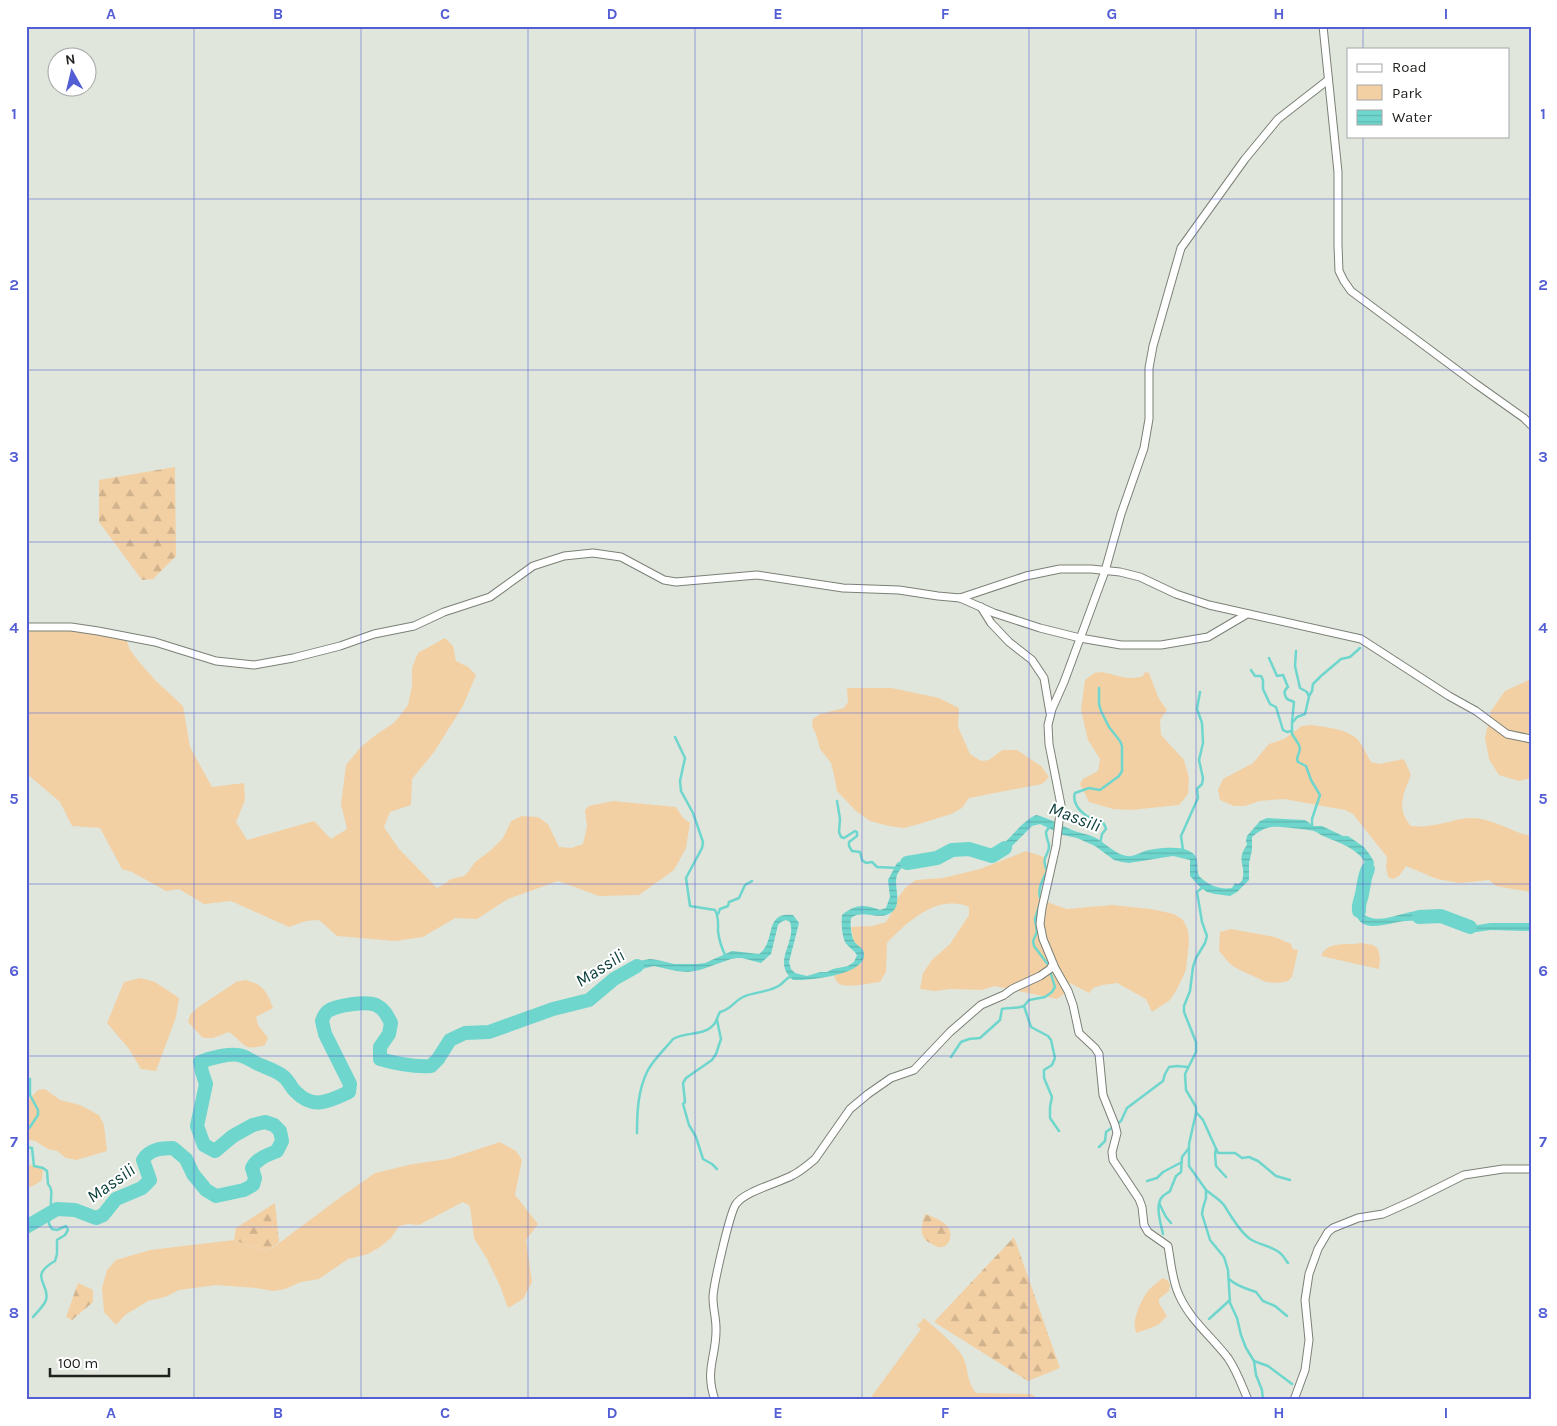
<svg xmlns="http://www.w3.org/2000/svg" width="1557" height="1426" font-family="Karla,sans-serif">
	<defs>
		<pattern id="forest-firs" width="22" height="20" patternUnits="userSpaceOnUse" patternTransform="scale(1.25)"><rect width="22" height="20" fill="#f3d0a4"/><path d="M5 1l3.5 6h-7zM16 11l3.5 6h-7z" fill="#d0b28d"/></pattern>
		<pattern id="water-rules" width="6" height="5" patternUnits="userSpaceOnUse" patternTransform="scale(1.25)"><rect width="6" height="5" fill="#6ed6cd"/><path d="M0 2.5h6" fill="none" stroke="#5fb7b0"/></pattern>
	</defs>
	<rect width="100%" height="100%" fill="#e0e6dc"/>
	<!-- green -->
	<g fill="#f3d0a4">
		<polygon points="26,627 71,627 125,636 130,650 140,663 156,681 183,706 190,747 212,787 244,783 245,800 236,822 247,840 314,821 331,839 347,829 341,804 346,765 360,748 373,737 395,722 408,705 412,686 412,668 418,653 445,638 453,646 456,661 468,667 476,675 463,706 434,752 412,779 411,805 390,812 384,827 399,849 437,888 444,884 451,879 464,876 468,872 475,862 491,850 503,838 511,821 522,816 538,817 548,824 559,847 571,848 583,844 587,827 585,810 589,806 613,801 676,807 683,818 690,823 686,848 674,870 639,895 599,896 558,881 508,899 477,919 455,918 423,937 395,941 337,936 319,920 306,921 289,927 231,901 204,904 179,889 166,891 132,872 122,869 100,828 72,826 60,802 26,773"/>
		<path d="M1102,672C1117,675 1128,681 1143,676L1145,672L1149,673L1159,699L1167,710L1160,720L1161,735L1184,760L1189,778L1188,794L1179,805L1131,810L1113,809L1089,802L1080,784L1083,779L1098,771L1100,759L1088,740L1081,710L1085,680L1094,673Z"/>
		<polygon points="1531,679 1531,778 1519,781 1499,775 1489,759 1485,738 1491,711 1505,691"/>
		<polygon points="847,688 892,688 939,698 959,708 958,727 970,754 981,761 989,760 1002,750 1017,750 1041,766 1049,777 1042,784 969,798 962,808 951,814 919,824 904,828 889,826 870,821 856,811 837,791 834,775 831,763 820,749 816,734 812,726 813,719 820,714 844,708 848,702"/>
		<path d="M1311,725C1326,727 1348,729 1358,740C1363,746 1367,755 1371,762L1379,764L1404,759L1411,775C1403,794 1396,809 1411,826C1416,826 1422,827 1427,826C1442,825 1457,818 1472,818C1492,818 1511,832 1531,836V892L1496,886L1489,880L1460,883L1437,879L1406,866L1399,876L1393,879L1388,877L1386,867L1387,857L1353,814L1345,810L1284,799L1259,801L1245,806H1234L1220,800L1218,790L1223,779L1253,763L1269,744L1284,739L1302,726Z"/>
		<path d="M1026,851L1044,857V864L1047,871C1043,879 1036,891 1041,900L1067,909L1112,905L1151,909L1174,914L1183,920L1188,930L1189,942L1186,970L1176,991L1170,1000L1152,1012L1146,999L1117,983L1102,985L1093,988L1089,993L1070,983L1064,994L1057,999L995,986L981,990L951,989L935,991L920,989L923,973L932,960L950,944L969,915V907C937,894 908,921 887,943L886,972L880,982C871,983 844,989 838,983C836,981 835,978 834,975L848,971L862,963L861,948L854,942L851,927L872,926L886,922L897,904V899L906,887L916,880L943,878L980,869Z"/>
		<polygon points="1231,929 1275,937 1291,944 1293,949 1298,950 1292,977 1288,981 1278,983 1266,982 1238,969 1230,964 1219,951 1220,932"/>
		<path d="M1361,943L1373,945L1378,949L1380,958L1379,969L1321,956C1328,940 1346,946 1361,943Z"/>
		<polygon points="140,978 155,982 179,998 176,1017 156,1071 141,1069 129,1049 107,1023 124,982"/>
		<path d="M245,980C263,984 267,992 273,1008L256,1017L258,1025L268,1038L265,1045C242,1052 245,1043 229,1032L213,1038H203L188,1022L190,1015L197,1008L236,982Z"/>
		<polygon points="45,1089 60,1100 80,1105 99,1115 104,1125 107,1151 76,1160 66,1158 57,1151 48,1149 35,1141 26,1139 26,1102 38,1090"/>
		<polygon points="500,1142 516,1151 522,1160 515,1195 538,1224 526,1240 532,1282 523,1299 508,1308 500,1286 487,1259 474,1238 470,1206 463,1202 419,1225 408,1224 399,1226 391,1238 380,1247 368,1254 348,1259 319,1279 301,1282 285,1289 273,1291 256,1288 216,1285 179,1290 165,1297 148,1301 125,1315 116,1325 104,1312 102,1288 107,1270 116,1260 150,1250 234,1240 267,1252 338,1199 375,1173 413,1164 448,1159"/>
		<polygon points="26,1164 43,1168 42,1180 35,1185 26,1188"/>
		<path d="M1163,1278L1168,1281L1170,1285L1169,1291L1159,1299V1303L1167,1316L1158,1325L1137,1333C1130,1323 1141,1300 1148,1291C1152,1286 1158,1282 1163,1278Z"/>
		<path d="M924,1318C935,1328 956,1344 963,1357C969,1369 966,1381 976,1393L1031,1394L1040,1400H869L921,1329L917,1326Z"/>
	</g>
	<!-- forest -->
	<g fill="url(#forest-firs)">
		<polygon points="175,467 176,556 153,579 142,580 99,522 99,480"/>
		<polygon points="275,1203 279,1242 267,1252 234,1240 236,1228"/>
		<path d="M925,1214C936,1218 954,1224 950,1239C949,1242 947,1246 943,1247C939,1248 935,1246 932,1244C918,1238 921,1226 925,1214Z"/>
		<polygon points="1014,1237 1060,1368 1028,1381 934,1322"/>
		<polygon points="78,1283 93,1290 93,1302 72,1320 66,1317"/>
	</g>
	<!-- water -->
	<g fill="url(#water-rules)">
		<path d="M1036,815C1049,818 1060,825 1072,830C1079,833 1087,834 1094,837C1105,842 1115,855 1127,856C1134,857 1139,853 1145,851C1155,848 1178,846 1187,850C1202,856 1195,865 1199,876C1208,885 1219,890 1232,888L1235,883L1238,884L1242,881C1247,865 1235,861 1247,845L1246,841L1247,836L1260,821L1267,818L1305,820L1314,826H1322L1343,836H1348L1364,847L1370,855L1374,862L1373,867L1367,886H1361C1357,876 1367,867 1364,861C1356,847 1334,841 1321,835C1319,834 1317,832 1314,831C1311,830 1276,826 1272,827C1266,827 1256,833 1252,837V850L1249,863V880L1237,892L1230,896L1215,894L1207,892L1200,887L1190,876V860L1173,856L1129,863L1122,862L1114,860L1095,846L1077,838L1063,835L1040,824L1032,826L1010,848L995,859L990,857L989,852C1009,845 1018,823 1036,815Z"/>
		<path d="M925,855L927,856V858C919,864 909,862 902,868C888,879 905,901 892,912C880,922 863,908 851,918C850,925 851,935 854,941C857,946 863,947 864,953C868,975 808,981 793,980C771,961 797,943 790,922L786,920L781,922L778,925L771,954L761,963L742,958H737L731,959L700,970L688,972L676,971L654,966L638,970L623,977L618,971L639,961L650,959L658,960L674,964H697L705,963L732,951L759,954C777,941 763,911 793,915L799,923L789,962L791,969L795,973L807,976L820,972H827L833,969L848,966L854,962L857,955C854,950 848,947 845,942C842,935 841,923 842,915C855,904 864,904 880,910L886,908L890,897L888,880L897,863L908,858Z"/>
		<path d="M1361,892L1363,893C1363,900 1361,906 1362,913C1378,927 1402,911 1419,911C1425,911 1430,913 1435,914L1438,920C1427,921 1417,920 1406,921C1389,922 1359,937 1355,910C1354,903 1356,896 1361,892Z"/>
		<polygon points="1453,919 1468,925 1478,925 1490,923 1531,923 1531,931 1491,930 1469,933 1457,925 1453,921"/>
	</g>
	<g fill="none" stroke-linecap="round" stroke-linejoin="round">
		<!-- stream -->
		<g stroke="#6ed6cd" stroke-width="2.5">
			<polyline points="1296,651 1295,666 1300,688 1307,692 1309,697 1305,714 1297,717 1292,723 1292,734 1299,745 1300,749 1297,759 1298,762 1306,766 1311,780 1320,795 1312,819 1312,826"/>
			<path d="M1269,658L1277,676L1283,675L1288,687C1283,691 1284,694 1287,699L1294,702L1292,722"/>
			<polyline points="1251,670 1255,676 1261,676 1263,680 1263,689 1270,704 1276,707 1283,730 1287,732 1292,731"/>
			<path d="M1099,688V704L1101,711L1109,727L1120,741L1122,746V771L1119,776L1100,790L1089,788L1075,793C1072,802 1079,811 1087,816C1096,821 1103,817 1106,829L1102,834L1100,844"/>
			<polyline points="1309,696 1312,691 1313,684 1321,676 1341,659 1350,657 1360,648"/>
			<path d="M675,737L685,758L680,781L681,791L693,813L703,842L702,848L686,878L690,906L715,910C719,917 718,924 718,931C719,940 722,949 726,957"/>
			<polyline points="837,801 840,819 839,832 841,837 844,838 855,831 857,832 857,836 849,842 849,846 852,851 860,852 862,860 866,863 872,862 877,867 898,868"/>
			<polyline points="1183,850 1181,836 1198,798 1197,789 1202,784 1203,778 1199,760 1203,743 1202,723 1197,709 1200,692"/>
			<polyline points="1204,886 1197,892 1202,922 1207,936 1205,943 1196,958 1193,967 1190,991 1184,1006 1184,1012 1196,1042 1196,1052 1185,1074 1186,1090 1196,1107 1196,1113 1189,1144 1189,1166 1206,1190 1206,1198 1203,1208 1202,1214 1210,1240 1224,1257 1228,1270 1230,1303 1237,1318 1241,1335 1246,1348 1254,1361 1256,1375 1262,1390 1263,1400"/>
			<polyline points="718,914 720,909 728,906 729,902 739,898 745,885 752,881"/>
			<path d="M1049,966L1034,946L1033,941L1037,932L1035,919L1041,900C1036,891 1043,879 1047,871C1040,854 1050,857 1049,845C1048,841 1046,836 1046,832L1049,827"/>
			<polyline points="1050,971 1055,987 1052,992 1045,997 1029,1000 1024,1006 1031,1027 1048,1036 1051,1040 1055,1058 1052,1065 1044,1070 1044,1078 1052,1097 1050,1107 1050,1118 1059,1131"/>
			<path d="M951,1057L961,1042L969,1039L980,1038L1000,1020L1002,1009C1009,1007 1016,1009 1024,1006"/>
			<polyline points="1197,1113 1203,1120 1218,1153 1235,1153 1242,1158 1249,1157 1258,1161 1276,1176 1290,1180"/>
			<polyline points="26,1130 30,1127 38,1115 38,1110 30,1095 30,1079"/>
			<path d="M637,1133C637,1112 638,1089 648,1070C654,1059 665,1049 673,1039C686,1031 705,1037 715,1023C717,1020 718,1015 720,1012C732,1009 733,1002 743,997C753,992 771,992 780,985C786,981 784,979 792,976"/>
			<path d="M26,1147L32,1148L34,1166L43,1168L47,1171L48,1184C54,1191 50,1197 51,1206L57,1209"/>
			<polyline points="1099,1147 1105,1141 1106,1132 1121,1121 1127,1108 1163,1081 1165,1074 1169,1067 1177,1066 1188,1067"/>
			<polyline points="1216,1149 1215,1154 1216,1166 1226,1177"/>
			<polyline points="717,1169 712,1164 703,1159 696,1137 689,1125 683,1104 685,1102 683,1083 686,1078 712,1060 716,1054 721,1039 717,1020"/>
			<polyline points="1147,1181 1157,1178 1163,1172 1182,1162"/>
			<path d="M1206,1190C1212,1195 1219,1199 1224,1205C1231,1216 1239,1231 1250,1239C1259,1245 1273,1246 1281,1254C1284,1256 1286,1261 1288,1263"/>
			<polyline points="1159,1203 1166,1217 1171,1223"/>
			<path d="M1163,1234C1161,1224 1154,1204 1163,1196C1165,1194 1168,1193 1170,1191L1176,1176L1181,1172L1182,1157L1189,1148"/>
			<path d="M1229,1279C1236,1286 1247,1289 1256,1292L1263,1301L1275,1306L1287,1316"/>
			<path d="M33,1317C37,1312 44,1306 46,1300C51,1284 27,1277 55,1261L57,1254V1240L65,1235L68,1230L66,1226L57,1230L52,1229L49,1224V1214"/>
			<polyline points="1209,1319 1230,1300"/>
			<polyline points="1254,1361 1268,1366 1292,1384"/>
		</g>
		<!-- river -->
		<g stroke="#6ed6cd" stroke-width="14">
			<polyline points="907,863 937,858 952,850 969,849 992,856 1005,848"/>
			<path d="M1359,911C1358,904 1361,900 1362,894C1364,885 1364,877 1368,869"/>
			<polyline points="1419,917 1441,916 1470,927"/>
			<path d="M26,1227L57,1209L75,1210L96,1218L103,1215L116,1199L142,1188L150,1180L143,1160C149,1149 162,1148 173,1148L186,1159L193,1174L206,1190L216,1196L244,1190L253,1185L255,1178L252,1168C257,1158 268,1155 277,1151L282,1141L280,1131L274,1125L265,1122L253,1125L233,1136L215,1151L204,1145L197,1126L206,1084L202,1072L200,1062C210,1058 233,1052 242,1056C249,1058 256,1064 263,1066C270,1069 279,1072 284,1077C289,1081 291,1088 296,1092C313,1110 330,1101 349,1092L350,1084L325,1034L322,1021C323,1018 325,1013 328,1011C337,1005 366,1001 376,1005C384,1009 387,1015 391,1023L389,1034L380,1047V1059C397,1064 413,1067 431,1066L438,1059L450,1040L465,1033L489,1032L553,1009L589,1000L614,979L637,966"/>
		</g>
		<defs>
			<g id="street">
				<polyline points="1323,26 1338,172 1338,245 1339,271 1344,281 1351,291 1476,384 1524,418 1531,425"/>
				<polyline points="960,598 994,613 1040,628 1080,638 1121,645 1161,645 1208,637 1247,614"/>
				<polyline points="981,607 991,623 1009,642 1032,660 1044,678 1050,713"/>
				<polyline points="26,627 71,627 98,631 155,642 216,661 254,665 293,658 340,646 374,634 414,626 444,612 490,597 533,566 564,556 593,553 621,557 664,580 676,582 757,575 843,588 899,590 938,596 960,598 1026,576 1060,569 1091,569 1120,572 1140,577 1176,594 1209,605 1361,639 1449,696 1476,711 1507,734 1531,739"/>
				<path d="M715,1400C704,1369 717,1356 716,1328C716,1318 713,1308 713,1298C713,1286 730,1212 736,1204C745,1191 779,1183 793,1175C801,1171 808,1165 815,1159L850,1109L868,1094L891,1078L914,1070L950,1032L981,1005L1004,995L1012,989L1040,976L1050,969L1053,964"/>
				<path d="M1248,1400C1242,1386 1237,1371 1228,1358C1212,1337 1190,1320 1179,1295C1172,1280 1171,1263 1168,1246L1148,1232L1144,1225L1142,1207L1139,1199L1113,1160L1112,1152L1117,1133L1115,1125L1103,1095L1099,1054L1095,1048L1079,1033L1073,1005L1068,991L1055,968L1043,939L1040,924L1042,908L1056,846L1061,805L1049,744L1048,725L1052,709L1064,682L1105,571L1121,514L1144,448L1149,419V368L1153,346L1181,248L1245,159L1278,119L1328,80"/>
				<polyline points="1294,1400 1305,1370 1309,1340 1305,1300 1309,1274 1318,1249 1328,1232 1333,1228 1358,1218 1383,1214 1412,1201 1464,1175 1503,1169 1531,1169"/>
			</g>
		</defs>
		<!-- street casing -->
		<use href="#street" stroke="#7b8177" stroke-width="9"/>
		<!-- street -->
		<use href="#street" stroke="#fff" stroke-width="7"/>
	</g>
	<!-- grid -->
	<path fill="none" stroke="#545ed4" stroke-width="1" stroke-opacity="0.55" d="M194,26V1400M361,26V1400M528,26V1400M695,26V1400M862,26V1400M1029,26V1400M1196,26V1400M1363,26V49M1363,136V1400M26,199H1531M26,370H1531M26,542H1531M26,713H1531M26,884H1531M26,1056H1531M26,1227H1531"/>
	<g text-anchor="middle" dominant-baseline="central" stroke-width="4" stroke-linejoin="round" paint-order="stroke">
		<!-- water labels -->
		<g font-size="18" font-style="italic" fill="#0e403c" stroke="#fff">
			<text transform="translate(1075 817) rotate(21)">Massili</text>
			<text transform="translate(600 968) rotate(-32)">Massili</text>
			<text transform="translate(111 1183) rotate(-35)">Massili</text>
		</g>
	</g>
	<!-- border -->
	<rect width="1557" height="1426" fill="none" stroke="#ffffff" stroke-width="55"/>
	<!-- legend -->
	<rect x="1347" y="48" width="162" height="90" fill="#ffffff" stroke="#a5a6a5"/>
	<rect x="1357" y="64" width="25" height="8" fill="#ffffff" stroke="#a5a6a5"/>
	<text x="1392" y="72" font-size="15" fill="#1f211d">Road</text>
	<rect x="1357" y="85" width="25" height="15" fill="#f3d0a4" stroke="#a5a6a5"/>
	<text x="1392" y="98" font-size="15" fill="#1f211d">Park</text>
	<rect x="1357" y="110" width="25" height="15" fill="url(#water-rules)" stroke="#a5a6a5"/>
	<text x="1392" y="122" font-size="15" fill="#1f211d">Water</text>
	<!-- north arrow -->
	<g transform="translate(72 72) rotate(352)"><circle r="24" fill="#ffffff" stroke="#a5a6a5"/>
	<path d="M0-4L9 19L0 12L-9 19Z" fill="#545ed4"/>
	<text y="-8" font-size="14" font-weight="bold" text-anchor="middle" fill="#1f211d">N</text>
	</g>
	<!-- scale -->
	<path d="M50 1368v8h119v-8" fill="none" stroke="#1f211d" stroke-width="2.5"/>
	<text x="58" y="1368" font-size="15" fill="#1f211d" stroke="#ffffff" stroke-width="4" paint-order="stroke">100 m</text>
	<rect x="28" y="28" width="1502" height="1370" fill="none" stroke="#545ed4" stroke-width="2"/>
	<g font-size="16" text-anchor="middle" font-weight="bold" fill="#545ed4">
		<text x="111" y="19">A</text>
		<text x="278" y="19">B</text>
		<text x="445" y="19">C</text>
		<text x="612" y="19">D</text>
		<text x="778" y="19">E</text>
		<text x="945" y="19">F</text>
		<text x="1112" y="19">G</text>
		<text x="1279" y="19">H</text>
		<text x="1446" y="19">I</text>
		<text x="14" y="119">1</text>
		<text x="1543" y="119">1</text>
		<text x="14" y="290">2</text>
		<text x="1543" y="290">2</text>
		<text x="14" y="462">3</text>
		<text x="1543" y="462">3</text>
		<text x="14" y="633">4</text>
		<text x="1543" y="633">4</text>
		<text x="14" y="804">5</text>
		<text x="1543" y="804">5</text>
		<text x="14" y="976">6</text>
		<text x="1543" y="976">6</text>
		<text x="14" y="1147">7</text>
		<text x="1543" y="1147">7</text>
		<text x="14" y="1318">8</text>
		<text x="1543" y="1318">8</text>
		<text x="111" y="1418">A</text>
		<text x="278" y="1418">B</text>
		<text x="445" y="1418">C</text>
		<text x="612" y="1418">D</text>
		<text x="778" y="1418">E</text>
		<text x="945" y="1418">F</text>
		<text x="1112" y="1418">G</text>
		<text x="1279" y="1418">H</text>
		<text x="1446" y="1418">I</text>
	</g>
</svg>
